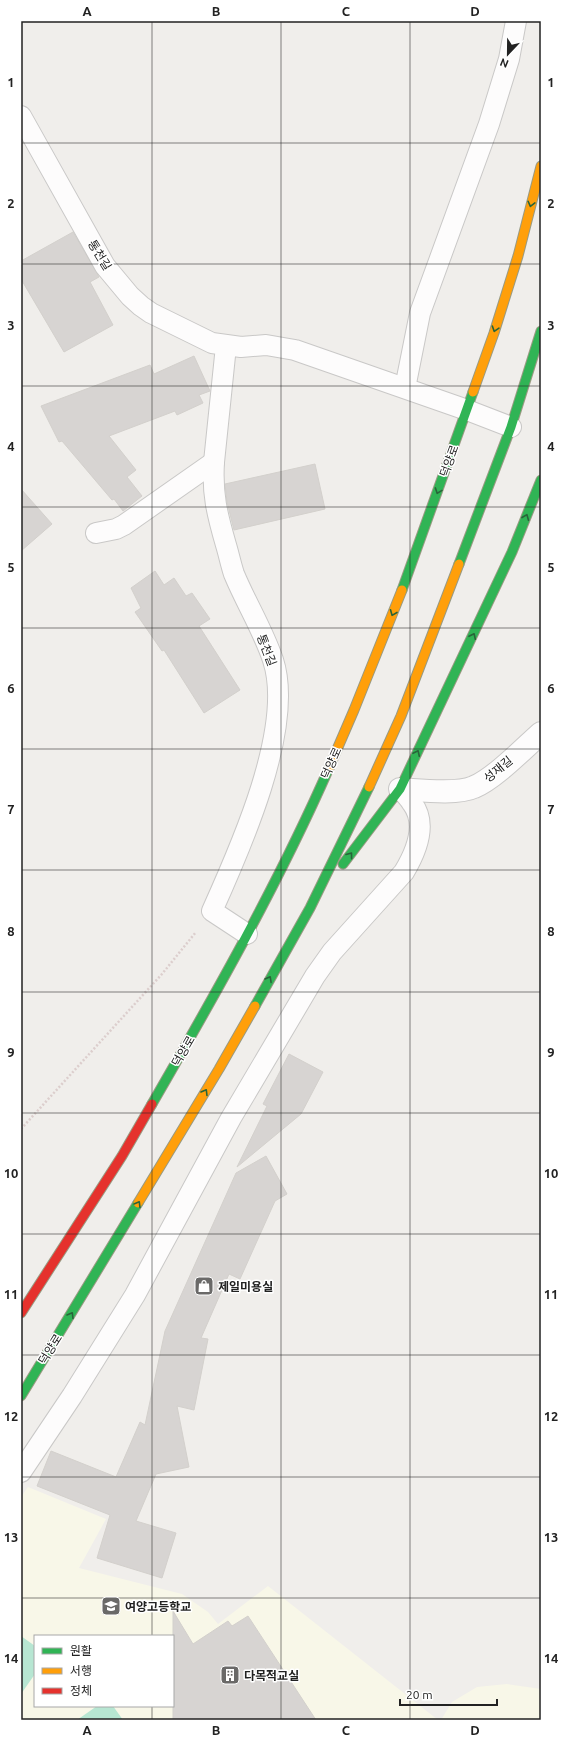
<svg xmlns="http://www.w3.org/2000/svg" width="562" height="1741" font-family="Ubuntu,'Noto Sans KR',sans-serif">
	<rect width="100%" height="100%" fill="#f0eeeb"/>
	<!-- education -->
	<g fill="#f8f7e8" fill-rule="evenodd">
		<path d="M28,1487L106,1519L79,1568L182,1594L208,1612L218,1624L268,1586L438,1720H21V1497ZM35,1636H173V1706H35Z"/>
		<polygon points="507,1684 541,1689 541,1720 441,1720 452,1702 477,1687"/>
	</g>
	<!-- pitch -->
	<g fill="#b7e6d2">
		<polygon points="21,1636 35,1646 35,1674 21,1694"/>
		<polygon points="97,1706 113,1706 123,1720 77,1720"/>
	</g>
	<!-- building -->
	<g fill="#d7d4d2" stroke="#d3d0cc">
		<polygon points="73,232 99,277 90,282 113,325 64,352 21,279 21,261"/>
		<polygon points="194,356 210,391 199,395 203,403 177,415 175,411 109,436 136,470 127,477 142,496 123,511 114,499 112,500 62,441 59,442 41,406 150,365 154,374"/>
		<polygon points="315,464 325,509 234,530 227,502 225,484"/>
		<polygon points="21,489 52,524 21,551"/>
		<polygon points="155,571 164,585 174,578 186,596 192,593 210,619 199,626 240,690 204,713 164,650 162,651 135,612 141,608 131,588"/>
		<polygon points="289,1054 323,1072 301,1114 237,1167 267,1106 263,1104"/>
		<polygon points="266,1156 287,1194 275,1201 240,1279 229,1274 201,1338 208,1339 194,1410 177,1406 189,1467 156,1474 136,1521 176,1533 162,1578 97,1558 110,1515 37,1486 51,1451 116,1477 140,1422 145,1425 165,1331 236,1173"/>
		<polygon points="173,1611 193,1644 228,1621 232,1626 248,1616 316,1720 173,1720"/>
	</g>
	<g fill="none" stroke-linecap="round" stroke-linejoin="round">
		<defs>
			<g id="lane">
				<polyline points="21,116 105,266 130,296 141,306 151,313 212,343 241,347 266,345 295,350 467,410 511,427"/>
				<path d="M226,346L214,462C212,494 217,514 226,545C229,555 231,565 234,574C246,603 263,630 273,660C295,727 240,849 212,911L247,934"/>
				<polyline points="405,388 420,313 489,124 509,59 516,21"/>
				<polyline points="96,533 116,529 124,525 214,462"/>
				<path d="M21,1472L72,1396L135,1295L231,1118L315,976L332,952L404,872C416,852 428,824 412,803C409,798 404,793 400,789"/>
			</g>
			<path id="street" d="M400,789C419,790 457,795 474,787C494,779 524,748 541,733"/>
			<g id="fast">
				<polyline points="459,564 511,427 541,331"/>
				<polyline points="402,590 473,392"/>
				<polyline points="343,864 400,789 512,552 541,480"/>
				<polyline points="255,1006 310,908 369,787"/>
				<path d="M152,1104C215,995 278,884 329,768"/>
				<polyline points="21,1396 138,1203"/>
			</g>
			<g id="slow">
				<polyline points="473,392 494,333 518,256 541,166"/>
				<polyline points="329,768 354,710 402,590"/>
				<polyline points="369,787 401,716 459,564"/>
				<polyline points="138,1203 219,1069 255,1006"/>
			</g>
			<polyline id="jam" points="21,1313 122,1156 152,1104"/>
		</defs>
		<!-- lane casing -->
		<use href="#lane" stroke="#c9c8c7" stroke-width="22"/>
		<!-- street casing -->
		<use href="#street" stroke="#c9c8c7" stroke-width="24"/>
		<!-- fast casing -->
		<use href="#fast" stroke="#999a82" stroke-width="11"/>
		<!-- slow casing -->
		<use href="#slow" stroke="#999a82" stroke-width="11"/>
		<!-- jam casing -->
		<use href="#jam" stroke="#999a82" stroke-width="11"/>
		<!-- path -->
		<polyline stroke="#dccecd" stroke-width="2.5" stroke-dasharray="2 2" stroke-linecap="butt" points="21,1129 162,974 196,932"/>
		<!-- lane -->
		<use href="#lane" stroke="#fdfcfc" stroke-width="20"/>
		<!-- street -->
		<use href="#street" stroke="#fdfcfc" stroke-width="22"/>
		<!-- fast -->
		<use href="#fast" stroke="#30b455" stroke-width="9"/>
		<!-- slow -->
		<use href="#slow" stroke="#ff9f0a" stroke-width="9"/>
		<!-- jam -->
		<use href="#jam" stroke="#e5322d" stroke-width="9"/>
	</g>
	<!-- one-way arrows -->
	<defs><path id="oneway-chevron" d="M-2-3.5L2.5 0L-2 3.5" fill="none" stroke-width="1.6" stroke-linecap="round" stroke-linejoin="round"/></defs>
	<g stroke="#286439">
		<use href="#oneway-chevron" transform="translate(531 204) rotate(104)"/>
		<use href="#oneway-chevron" transform="translate(495 329) rotate(108)"/>
		<use href="#oneway-chevron" transform="translate(438 491) rotate(110)"/>
		<use href="#oneway-chevron" transform="translate(526 517) rotate(-68)"/>
		<use href="#oneway-chevron" transform="translate(393 613) rotate(112)"/>
		<use href="#oneway-chevron" transform="translate(473 636) rotate(-65)"/>
		<use href="#oneway-chevron" transform="translate(417 753) rotate(-65)"/>
		<use href="#oneway-chevron" transform="translate(350 855) rotate(-53)"/>
		<use href="#oneway-chevron" transform="translate(269 979) rotate(-61)"/>
		<use href="#oneway-chevron" transform="translate(205 1092) rotate(-59)"/>
		<use href="#oneway-chevron" transform="translate(138 1204) rotate(-59)"/>
		<use href="#oneway-chevron" transform="translate(71 1315) rotate(-59)"/>
	</g>
	<!-- grid -->
	<path fill="none" stroke="#222" stroke-width="1" stroke-opacity="0.55" d="M152,21V1636M281,21V1720M410,21V1720M21,143H541M21,264H541M21,386H541M21,507H541M21,628H541M21,749H541M21,870H541M21,992H541M21,1113H541M21,1234H541M21,1355H541M21,1477H541M21,1598H541M152,1706V1720"/>
	<!-- icons -->
	<defs>
		<symbol id="shop-square" viewBox="-11 -11 22 22"><rect x="-9" y="-9" width="18" height="18" rx="4" fill="#6a6968" stroke="#fff"/><path d="M-5-2.5h2.3a2.7 3.5 0 0 1 5.4 0H5L5.5 6h-11ZM-1.5-2.5h3a1.5 2.3 0 0 0-3 0Z" fill="#fff"/></symbol>
		<symbol id="school-square" viewBox="-11 -11 22 22"><rect x="-9" y="-9" width="18" height="18" rx="4" fill="#6a6968" stroke="#fff"/><path d="M0-5L7-2L0 1L-7-2ZM-4 1L0 2.5L4 1V4Q0 6-4 4Z" fill="#fff"/></symbol>
		<symbol id="building-square" viewBox="-11 -11 22 22"><rect x="-9" y="-9" width="18" height="18" rx="4" fill="#6a6968" stroke="#fff"/><path d="M-4-6H4V6H1V3H-1V6H-4ZM-2.5-4.3h1.7v1.8h-1.7ZM.8-4.3h1.7v1.8H.8ZM-2.5-1h1.7V.8h-1.7ZM.8-1h1.7V.8H.8Z" fill="#fff"/></symbol>
	</defs>
	<g fill-rule="evenodd">
		<use href="#shop-square" x="193" y="1275" width="22" height="22"/>
		<use href="#school-square" x="100" y="1595" width="22" height="22"/>
		<use href="#building-square" x="219" y="1664" width="22" height="22"/>
	</g>
	<g text-anchor="middle" dominant-baseline="central" stroke-width="3" stroke-linejoin="round" paint-order="stroke">
		<!-- street labels -->
		<g font-size="12" fill="#222" stroke="#fff">
			<text transform="translate(100 255) rotate(58)">통천길</text>
			<text transform="translate(449 461) rotate(-70)">덕양로</text>
			<text transform="translate(267 650) rotate(69)">통천길</text>
			<text transform="translate(331 763) rotate(-66)">덕양로</text>
			<text transform="translate(498 769) rotate(-39)">성재길</text>
			<text transform="translate(183 1051) rotate(-60)">덕양로</text>
			<text transform="translate(50 1349) rotate(-58)">덕양로</text>
		</g>
		<!-- poi labels -->
		<g font-size="12" font-weight="bold" fill="#222" stroke="#fff" text-anchor="start">
			<text x="218" y="1286">제일미용실</text>
			<text x="125" y="1606">여양고등학교</text>
			<text x="244" y="1675">다목적교실</text>
		</g>
	</g>
	<!-- border -->
	<rect width="562" height="1741" fill="none" stroke="#ffffff" stroke-width="44"/>
	<!-- legend -->
	<rect x="34" y="1635" width="140" height="72" fill="#ffffff" stroke="#a7a7a7"/>
	<rect x="42" y="1648" width="20" height="6" fill="#30b455" stroke="#a7a7a7"/>
	<text x="70" y="1655" font-size="12" fill="#222222">원활</text>
	<rect x="42" y="1668" width="20" height="6" fill="#ff9f0a" stroke="#a7a7a7"/>
	<text x="70" y="1675" font-size="12" fill="#222222">서행</text>
	<rect x="42" y="1688" width="20" height="6" fill="#e5322d" stroke="#a7a7a7"/>
	<text x="70" y="1695" font-size="12" fill="#222222">정체</text>
	<!-- north arrow -->
	<g transform="translate(508 54) rotate(202)" stroke="#ffffff" stroke-width="3" paint-order="stroke">
	<path d="M0-3L7 15L0 10L-7 15Z" fill="#222222"/>
	<text y="-6" font-size="11" font-weight="bold" text-anchor="middle" fill="#222222">N</text>
	</g>
	<!-- scale -->
	<path d="M400 1699v6h97v-6" fill="none" stroke="#222222" stroke-width="2"/>
	<text x="406" y="1699" font-size="12" fill="#222222" stroke="#ffffff" stroke-width="3" paint-order="stroke">20 m</text>
	<rect x="22" y="22" width="518" height="1697" fill="none" stroke="#222" stroke-width="1.5"/>
	<g font-size="13" text-anchor="middle" font-weight="bold" fill="#222">
		<text x="87" y="16">A</text>
		<text x="216" y="16">B</text>
		<text x="346" y="16">C</text>
		<text x="475" y="16">D</text>
		<text x="11" y="87">1</text>
		<text x="551" y="87">1</text>
		<text x="11" y="208">2</text>
		<text x="551" y="208">2</text>
		<text x="11" y="330">3</text>
		<text x="551" y="330">3</text>
		<text x="11" y="451">4</text>
		<text x="551" y="451">4</text>
		<text x="11" y="572">5</text>
		<text x="551" y="572">5</text>
		<text x="11" y="693">6</text>
		<text x="551" y="693">6</text>
		<text x="11" y="814">7</text>
		<text x="551" y="814">7</text>
		<text x="11" y="936">8</text>
		<text x="551" y="936">8</text>
		<text x="11" y="1057">9</text>
		<text x="551" y="1057">9</text>
		<text x="11" y="1178">10</text>
		<text x="551" y="1178">10</text>
		<text x="11" y="1299">11</text>
		<text x="551" y="1299">11</text>
		<text x="11" y="1421">12</text>
		<text x="551" y="1421">12</text>
		<text x="11" y="1542">13</text>
		<text x="551" y="1542">13</text>
		<text x="11" y="1663">14</text>
		<text x="551" y="1663">14</text>
		<text x="87" y="1735">A</text>
		<text x="216" y="1735">B</text>
		<text x="346" y="1735">C</text>
		<text x="475" y="1735">D</text>
	</g>
</svg>
